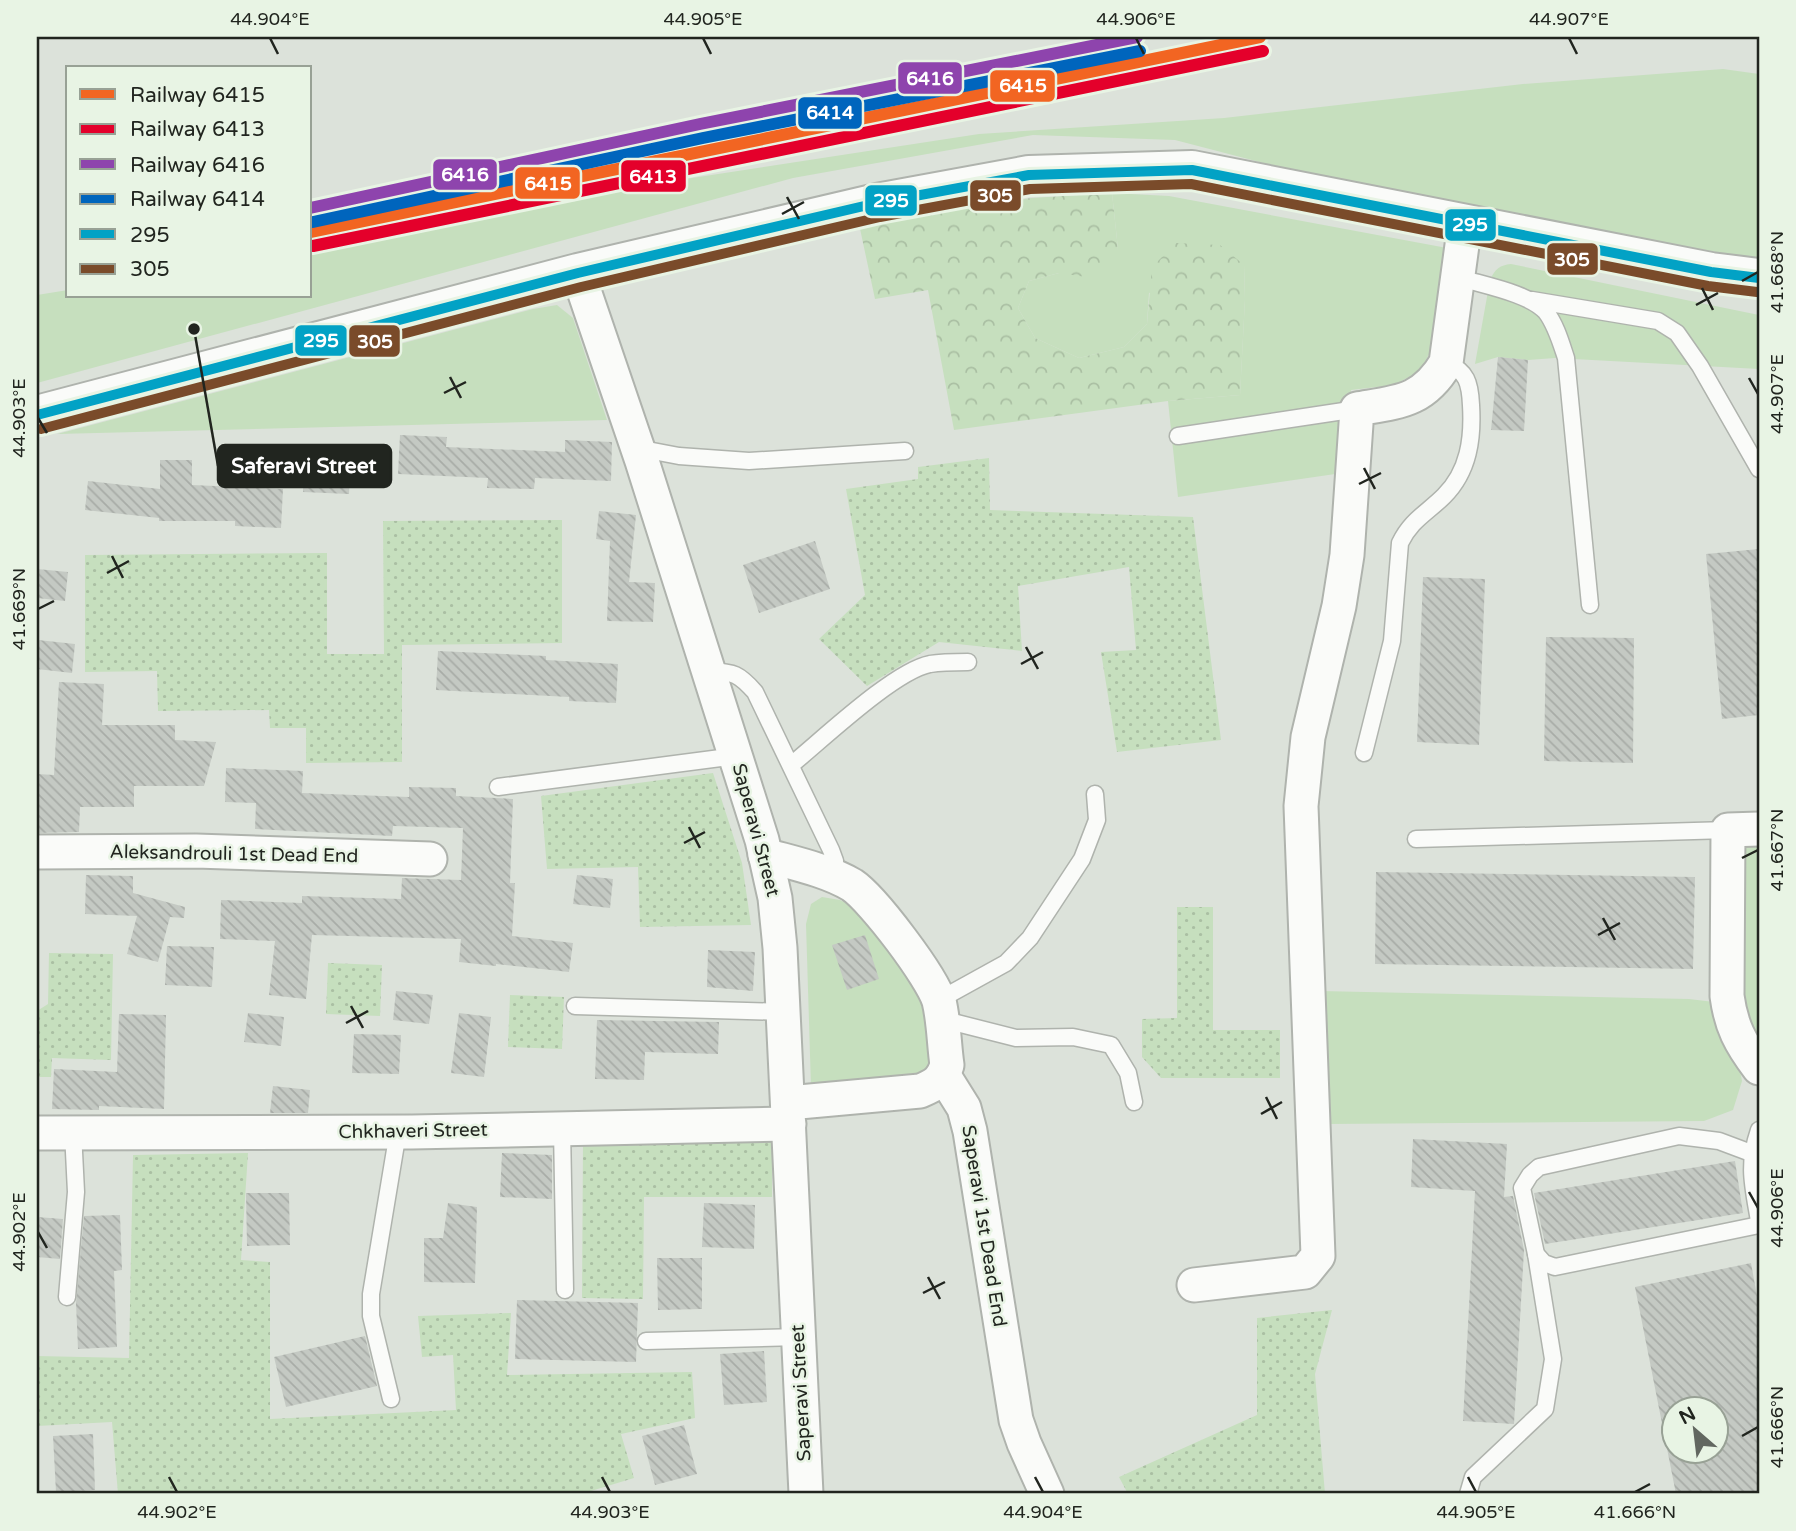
<svg xmlns="http://www.w3.org/2000/svg" width="1796" height="1531" font-family="'Varela Round',sans-serif">
	<defs>
		<pattern id="forest-crowns" width="20" height="18" patternUnits="userSpaceOnUse" patternTransform="scale(1.75)"><rect width="20" height="18" fill="#c6dfbe"/><path d="M2 6a3 3 0 1 1 6 0M12 15a3 3 0 1 1 6 0" fill="none" stroke="#aabfa3"/></pattern>
		<pattern id="garden-dots" width="8" height="8" patternUnits="userSpaceOnUse" patternTransform="scale(1.75)"><rect width="8" height="8" fill="#c6dfbe"/><path d="M2 2h.1M6 6h.1" fill="none" stroke="#aabfa3" stroke-width="1.8" stroke-linecap="round"/></pattern>
		<pattern id="building-back-hatch" width="6" height="6" patternUnits="userSpaceOnUse" patternTransform="scale(1.75)"><rect width="6" height="6" fill="#c4c9c3"/><path d="M-1 5l2 2M0 0l6 6M5-1l2 2" fill="none" stroke="#a8aca7"/></pattern>
	</defs>
	<rect width="100%" height="100%" fill="#dce2da"/>
	<!-- green -->
	<g fill="#c6dfbe">
		<polygon points="1723,69 1759,74 1759,258 1737,256 1306,174 1175,140 1033,135 793,178 37,383 37,295 68,290 68,296 310,296 310,251 646,185 979,134 1224,118 1523,84"/>
		<polygon points="1112,193 1169,196 1447,248 1434,345 1420,371 1394,385 1351,390 1342,473 1178,497 1168,401 1240,395 1245,299 1244,265 1149,293 1147,324 1124,347 1079,358 1035,338 1018,308 1029,281 1059,273 1118,249"/>
		<path d="M1511,264L1759,315V369L1555,358L1528,360L1498,357L1475,364L1490,280C1495,269 1500,265 1511,264Z"/>
		<polygon points="557,305 573,318 607,420 57,434 533,309"/>
		<polygon points="1739,841 1759,841 1759,1044 1742,1019"/>
		<polygon points="822,897 840,900 860,910 924,992 940,1053 926,1077 811,1087 806,924 811,904"/>
		<polygon points="1320,991 1689,999 1714,1002 1739,1065 1742,1081 1733,1110 1704,1121 1327,1124"/>
	</g>
	<!-- forest -->
	<polygon fill="url(#forest-crowns)" points="1112,193 1118,249 1100,279 1059,273 1029,281 1018,308 1035,338 1079,358 1124,347 1147,324 1152,267 1176,243 1220,245 1244,265 1245,299 1240,395 1168,401 954,430 928,290 875,299 859,224 1031,198"/>
	<!-- garden -->
	<g fill="url(#garden-dots)">
		<polygon points="989,458 990,510 1193,517 1221,740 1117,752 1101,652 1136,650 1129,567 1018,586 1022,651 939,642 867,686 819,639 865,595 846,489 918,479 918,467"/>
		<polygon points="562,520 562,643 402,645 402,762 306,763 306,728 270,728 269,710 158,711 157,671 85,672 85,555 327,553 327,654 384,654 383,521"/>
		<polygon points="713,773 742,863 751,925 640,927 638,867 547,869 541,796"/>
		<polygon points="1177,907 1213,907 1213,1030 1280,1030 1280,1078 1161,1078 1142,1057 1142,1019 1177,1018"/>
		<polygon points="49,953 113,954 111,1060 52,1058 51,1077 37,1077 37,1011 48,1004"/>
		<polygon points="328,963 382,965 380,1016 326,1014"/>
		<polygon points="510,995 564,997 562,1049 508,1047"/>
		<polygon points="583,1140 772,1141 772,1197 644,1197 643,1299 582,1298"/>
		<polygon points="248,1153 241,1260 270,1262 270,1419 456,1410 453,1355 422,1357 418,1316 511,1313 507,1375 692,1372 695,1418 621,1434 634,1478 581,1494 118,1494 112,1422 37,1426 37,1356 129,1358 133,1155"/>
		<polygon points="1332,1310 1315,1374 1325,1494 1128,1494 1119,1477 1257,1415 1257,1318"/>
	</g>
	<!-- building -->
	<g fill="url(#building-back-hatch)" fill-rule="evenodd">
		<polygon points="1498,357 1528,360 1524,431 1491,430"/>
		<polygon points="400,435 447,437 446,447 565,452 565,440 612,442 611,481 535,478 534,489 487,488 488,478 398,474"/>
		<polygon points="304,453 351,455 349,494 303,492"/>
		<polygon points="160,460 192,460 192,485 283,489 281,528 235,526 235,521 159,521 159,518 85,510 88,481 160,489"/>
		<polygon points="599,511 636,515 629,582 655,583 653,622 607,621 610,541 596,539"/>
		<polygon points="815,541 830,589 759,613 743,565"/>
		<polygon points="1759,549 1759,715 1722,719 1706,554"/>
		<polygon points="37,569 68,572 65,601 37,598"/>
		<polygon points="1423,577 1485,579 1479,745 1417,742"/>
		<polygon points="1546,637 1634,638 1633,763 1544,761"/>
		<polygon points="38,640 75,644 72,673 37,669"/>
		<polygon points="438,651 546,656 546,660 618,664 616,703 569,701 569,697 436,690"/>
		<polygon points="59,682 104,684 102,725 175,725 175,740 216,742 204,786 134,786 134,807 80,807 79,832 37,833 37,774 54,775"/>
		<polygon points="226,768 303,771 302,793 409,797 409,787 456,788 456,796 513,799 510,883 515,883 512,936 573,943 569,972 496,964 496,966 459,962 461,939 312,935 306,999 269,995 275,941 220,939 221,900 302,903 302,896 401,899 402,878 461,880 463,828 393,826 392,836 255,829 256,803 225,802"/>
		<polygon points="1376,872 1695,877 1693,969 1375,964"/>
		<polygon points="86,875 133,876 133,893 185,907 184,918 170,917 158,962 127,954 137,916 85,914"/>
		<polygon points="577,875 613,879 610,908 573,904"/>
		<polygon points="865,935 879,979 847,990 832,945"/>
		<polygon points="167,946 214,947 212,987 165,985"/>
		<polygon points="708,950 755,952 753,991 707,987"/>
		<polygon points="396,991 433,995 429,1024 393,1020"/>
		<polygon points="248,1013 284,1017 281,1046 244,1042"/>
		<polygon points="459,1013 491,1017 484,1077 451,1073"/>
		<polygon points="119,1014 166,1015 164,1109 99,1106 99,1110 52,1109 54,1069 117,1072"/>
		<polygon points="597,1020 719,1022 718,1054 645,1052 644,1080 595,1079"/>
		<polygon points="354,1034 401,1035 399,1074 352,1073"/>
		<polygon points="273,1086 310,1090 308,1113 270,1113"/>
		<polygon points="1413,1139 1507,1144 1504,1197 1513,1196 1524,1250 1514,1424 1463,1421 1475,1191 1411,1187"/>
		<polygon points="502,1153 552,1155 552,1199 500,1197"/>
		<polygon points="1735,1161 1743,1213 1545,1244 1534,1193"/>
		<polygon points="246,1193 289,1193 290,1245 247,1246"/>
		<polygon points="448,1203 477,1207 475,1283 424,1282 424,1238 443,1238"/>
		<polygon points="704,1203 755,1205 754,1249 702,1247"/>
		<polygon points="120,1215 122,1270 114,1271 117,1347 78,1349 76,1303 84,1216"/>
		<polygon points="37,1217 63,1219 60,1259 37,1257"/>
		<polygon points="657,1258 702,1258 702,1309 658,1310"/>
		<path d="M1751,1263L1759,1307V1494H1676L1635,1287ZM1674,1409H1716V1451H1674Z"/>
		<polygon points="517,1300 638,1303 636,1362 515,1359"/>
		<polygon points="365,1336 377,1386 286,1407 274,1357"/>
		<polygon points="764,1351 767,1402 724,1405 720,1354"/>
		<polygon points="684,1425 697,1474 655,1485 642,1436"/>
		<polygon points="93,1434 95,1490 56,1492 53,1436"/>
	</g>
	<g fill="none" stroke-linecap="round" stroke-linejoin="round">
		<defs>
			<g id="lane">
				<path d="M1457,277C1482,285 1529,293 1546,312C1556,325 1561,343 1566,358L1590,605"/>
				<polyline points="1532,300 1658,321 1677,333 1700,366 1759,469"/>
				<polyline points="1178,436 1357,409"/>
				<polyline points="637,448 679,456 749,461 905,451"/>
				<path d="M710,671C734,672 739,674 755,692L831,850L835,861L829,876"/>
				<path d="M1364,753L1392,641L1400,543C1411,520 1427,513 1444,496C1469,471 1473,438 1471,405C1470,383 1467,371 1446,363"/>
				<path d="M791,765C822,740 894,671 930,664C942,662 956,662 968,662"/>
				<polyline points="498,787 736,756"/>
				<polyline points="1416,839 1728,830"/>
				<polyline points="939,1000 1006,963 1030,938 1082,859 1097,820 1095,794"/>
				<polyline points="575,1006 784,1012"/>
				<polyline points="941,1019 1016,1038 1073,1037 1111,1045 1128,1073 1134,1102"/>
				<polyline points="562,1129 565,1290"/>
				<path d="M1759,1130C1747,1165 1753,1185 1759,1221"/>
				<polyline points="1751,1153 1719,1141 1679,1136 1539,1167 1530,1175 1522,1188 1536,1254 1544,1263 1555,1267 1759,1225"/>
				<polyline points="67,1297 76,1192 73,1132"/>
				<polyline points="646,1341 799,1337"/>
				<polyline points="391,1399 371,1316 371,1294 398,1132"/>
				<polyline points="1468,1494 1473,1477 1545,1409 1553,1359 1536,1254"/>
			</g>
			<g id="street">
				<polyline points="578,273 642,461 762,840 775,898 780,948 806,1494"/>
				<path d="M1759,829L1728,830L1727,996C1731,1026 1740,1043 1759,1068"/>
				<polyline points="37,852 196,851 430,859"/>
				<path d="M765,855C793,863 827,870 852,885C873,899 932,977 939,1001C944,1021 944,1045 947,1065C942,1081 935,1085 920,1091L788,1103"/>
				<polyline points="944,1076 964,1108 970,1131 1016,1420 1024,1443 1047,1494"/>
				<polyline points="37,1133 412,1132 789,1124"/>
				<path d="M1194,1285L1305,1272L1318,1256L1301,806L1308,737L1339,606L1347,555L1357,409C1398,402 1423,402 1446,363L1465,223"/>
			</g>
			<polyline id="secondary" points="37,415 578,273 877,203 1029,175 1192,170 1711,272 1759,278"/>
		</defs>
		<!-- lane casing -->
		<use href="#lane" stroke="#afb3ad" stroke-width="19"/>
		<!-- street casing -->
		<use href="#street" stroke="#afb3ad" stroke-width="37"/>
		<!-- secondary casing -->
		<use href="#secondary" stroke="#afb3ad" stroke-width="42"/>
		<!-- lane -->
		<use href="#lane" stroke="#fafbf9" stroke-width="16"/>
		<!-- street -->
		<use href="#street" stroke="#fafbf9" stroke-width="33"/>
		<!-- secondary -->
		<use href="#secondary" stroke="#fafbf9" stroke-width="38"/>
		<defs>
			<polyline id="rail" points="495,193 700,124"/>
		</defs>
		<!-- rail casing -->
		<use href="#rail" stroke="#c0c2c0" stroke-width="8"/>
		<!-- rail -->
		<use href="#rail" stroke="#e8f4e4" stroke-width="5" stroke-dasharray="16" stroke-linecap="butt"/>
		<defs>
			<polyline id="bus-1" points="37,415 578,273 877,203 1029,175 1192,170 1711,272 1759,278"/>
			<polyline id="bus-2" points="41,429 581,287 880,217 1030,189 1191,184 1708,286 1757,292"/>
		</defs>
		<!-- bus-1 casing -->
		<use href="#bus-1" stroke="#e8f4e4" stroke-width="16"/>
		<!-- bus-2 casing -->
		<use href="#bus-2" stroke="#e8f4e4" stroke-width="16"/>
		<!-- bus-1 -->
		<use href="#bus-1" stroke="#02a2c5" stroke-width="10"/>
		<!-- bus-2 -->
		<use href="#bus-2" stroke="#7a4b2a" stroke-width="10"/>
		<defs>
			<polyline id="rail-1" points="310,232 1260,37"/>
			<polyline id="rail-2" points="313,246 1263,51"/>
			<polyline id="rail-3" points="310,208 700,124 1137,37"/>
			<polyline id="rail-4" points="313,222 703,138 1140,51"/>
		</defs>
		<!-- rail-1 casing -->
		<use href="#rail-1" stroke="#e8f4e4" stroke-width="18"/>
		<!-- rail-2 casing -->
		<use href="#rail-2" stroke="#e8f4e4" stroke-width="18"/>
		<!-- rail-3 casing -->
		<use href="#rail-3" stroke="#e8f4e4" stroke-width="18"/>
		<!-- rail-4 casing -->
		<use href="#rail-4" stroke="#e8f4e4" stroke-width="18"/>
		<!-- rail-1 -->
		<use href="#rail-1" stroke="#f26522" stroke-width="12"/>
		<!-- rail-2 -->
		<use href="#rail-2" stroke="#e4002b" stroke-width="12"/>
		<!-- rail-3 -->
		<use href="#rail-3" stroke="#8e44ad" stroke-width="12"/>
		<!-- rail-4 -->
		<use href="#rail-4" stroke="#0065bd" stroke-width="12"/>
	</g>
	<!-- ticks -->
	<path fill="none" stroke="#21251f" stroke-width="2.5" d="M270,38L278,54M703,38L711,54M1136,38L1144,54M1569,38L1577,54M787,197L799,219M782,214L804,202M1742,281L1758,272M1702,288L1713,310M1696,305L1718,293M450,377L461,398M1749,378L1758,394M444,393L466,382M38,418L47,433M1364,468L1375,489M1359,484L1381,473M112,556L123,578M107,573L129,561M38,609L54,601M1026,647L1038,669M1021,664L1043,652M689,827L700,848M684,843L705,832M1742,858L1758,850M1603,918L1615,940M1598,935L1620,923M351,1006L363,1028M346,1023L368,1011M1266,1097L1277,1119M1261,1114L1282,1102M1749,1192L1758,1208M38,1232L47,1248M928,1277L940,1299M923,1293L945,1282M1742,1436L1758,1427M169,1477L177,1492M602,1477L610,1492M1035,1477L1043,1492M1468,1477L1476,1492M1635,1492L1650,1484"/>
	<g text-anchor="middle" dominant-baseline="central" stroke-width="5" stroke-linejoin="round" paint-order="stroke">
		<!-- street labels -->
		<g font-size="19" fill="#21251f" stroke="#e8f4e4">
			<text transform="translate(756 830) rotate(75)">Saperavi Street</text>
			<text transform="translate(234 854) rotate(1)">Aleksandrouli 1st Dead End</text>
			<text transform="translate(413 1131) rotate(-1)">Chkhaveri Street</text>
			<text transform="translate(984 1226) rotate(81)">Saperavi 1st Dead End</text>
			<text transform="translate(801 1393) rotate(-93)">Saperavi Street</text>
		</g>
	</g>
	<!-- callouts -->
	<path fill="none" stroke="#21251f" stroke-width="2.5" d="M194 329L218 466"/>
	<circle fill="#21251f" stroke="#e8f4e4" stroke-width="2.5" cx="194" cy="329" r="7"/>
	<rect fill="#21251f" stroke="#21251f" stroke-width="2.5" x="218" y="445" width="173" height="42" rx="7"/>
	<g font-size="21" text-anchor="middle" font-weight="bold" fill="#fff">
		<text x="304" y="473">Saferavi Street</text>
	</g>
	<g stroke="#e8f4e4" stroke-width="2.5">
		<rect x="897" y="61" width="66" height="34" rx="7" fill="#8e44ad"/>
		<rect x="989" y="69" width="67" height="34" rx="7" fill="#f26522"/>
		<rect x="797" y="96" width="66" height="34" rx="7" fill="#0065bd"/>
		<rect x="432" y="158" width="66" height="33" rx="7" fill="#8e44ad"/>
		<rect x="620" y="159" width="67" height="34" rx="7" fill="#e4002b"/>
		<rect x="514" y="166" width="67" height="34" rx="7" fill="#f26522"/>
		<rect x="969" y="179" width="53" height="33" rx="7" fill="#7a4b2a"/>
		<rect x="864" y="184" width="54" height="33" rx="7" fill="#02a2c5"/>
		<rect x="1444" y="208" width="53" height="34" rx="7" fill="#02a2c5"/>
		<rect x="1546" y="242" width="53" height="34" rx="7" fill="#7a4b2a"/>
		<rect x="294" y="324" width="54" height="33" rx="7" fill="#02a2c5"/>
		<rect x="348" y="324" width="53" height="34" rx="7" fill="#7a4b2a"/>
	</g>
	<g font-size="19" text-anchor="middle" font-weight="bold" fill="#fff">
		<text x="930" y="85">6416</text>
		<text x="1023" y="92">6415</text>
		<text x="830" y="119">6414</text>
		<text x="465" y="181">6416</text>
		<text x="653" y="183">6413</text>
		<text x="548" y="190">6415</text>
		<text x="995" y="202">305</text>
		<text x="891" y="207">295</text>
		<text x="1470" y="231">295</text>
		<text x="1572" y="266">305</text>
		<text x="321" y="347">295</text>
		<text x="375" y="348">305</text>
	</g>
	<!-- border -->
	<rect width="1796" height="1531" fill="none" stroke="#e8f4e4" stroke-width="77"/>
	<!-- legend -->
	<rect x="66" y="66" width="245" height="231" fill="#e8f4e4" stroke="#98a195" stroke-width="2"/>
	<rect x="80" y="89" width="35" height="10" fill="#f26522" stroke="#98a195" stroke-width="2"/>
	<text x="130" y="102" font-size="21" fill="#21251f">Railway 6415</text>
	<rect x="80" y="124" width="35" height="10" fill="#e4002b" stroke="#98a195" stroke-width="2"/>
	<text x="130" y="136" font-size="21" fill="#21251f">Railway 6413</text>
	<rect x="80" y="159" width="35" height="10" fill="#8e44ad" stroke="#98a195" stroke-width="2"/>
	<text x="130" y="172" font-size="21" fill="#21251f">Railway 6416</text>
	<rect x="80" y="194" width="35" height="10" fill="#0065bd" stroke="#98a195" stroke-width="2"/>
	<text x="130" y="206" font-size="21" fill="#21251f">Railway 6414</text>
	<rect x="80" y="229" width="35" height="10" fill="#02a2c5" stroke="#98a195" stroke-width="2"/>
	<text x="130" y="242" font-size="21" fill="#21251f">295</text>
	<rect x="80" y="264" width="35" height="10" fill="#7a4b2a" stroke="#98a195" stroke-width="2"/>
	<text x="130" y="276" font-size="21" fill="#21251f">305</text>
	<!-- north arrow -->
	<g transform="translate(1695 1430) rotate(332)"><circle r="33" fill="#e8f4e4" stroke="#98a195" stroke-width="2"/>
	<path d="M0-5L12 26L0 18L-12 26Z" fill="#626760"/>
	<text y="-10" font-size="19" font-weight="bold" text-anchor="middle" fill="#21251f">N</text>
	</g>
	<rect x="38" y="38" width="1720" height="1454" fill="none" stroke="#21251f" stroke-width="2.5"/>
	<g font-size="18" text-anchor="middle" fill="#21251f">
		<text x="270" y="25">44.904°E</text>
		<text x="703" y="25">44.905°E</text>
		<text x="1136" y="25">44.906°E</text>
		<text x="1569" y="25">44.907°E</text>
		<text transform="translate(1777 272) rotate(-90)" y="6">41.668°N</text>
		<text transform="translate(1777 394) rotate(-90)" y="6">44.907°E</text>
		<text transform="translate(19 418) rotate(-90)" y="6">44.903°E</text>
		<text transform="translate(19 609) rotate(-90)" y="6">41.669°N</text>
		<text transform="translate(1777 850) rotate(-90)" y="6">41.667°N</text>
		<text transform="translate(1777 1208) rotate(-90)" y="6">44.906°E</text>
		<text transform="translate(19 1232) rotate(-90)" y="6">44.902°E</text>
		<text transform="translate(1777 1427) rotate(-90)" y="6">41.666°N</text>
		<text x="177" y="1518">44.902°E</text>
		<text x="610" y="1518">44.903°E</text>
		<text x="1043" y="1518">44.904°E</text>
		<text x="1476" y="1518">44.905°E</text>
		<text x="1635" y="1518">41.666°N</text>
	</g>
</svg>
